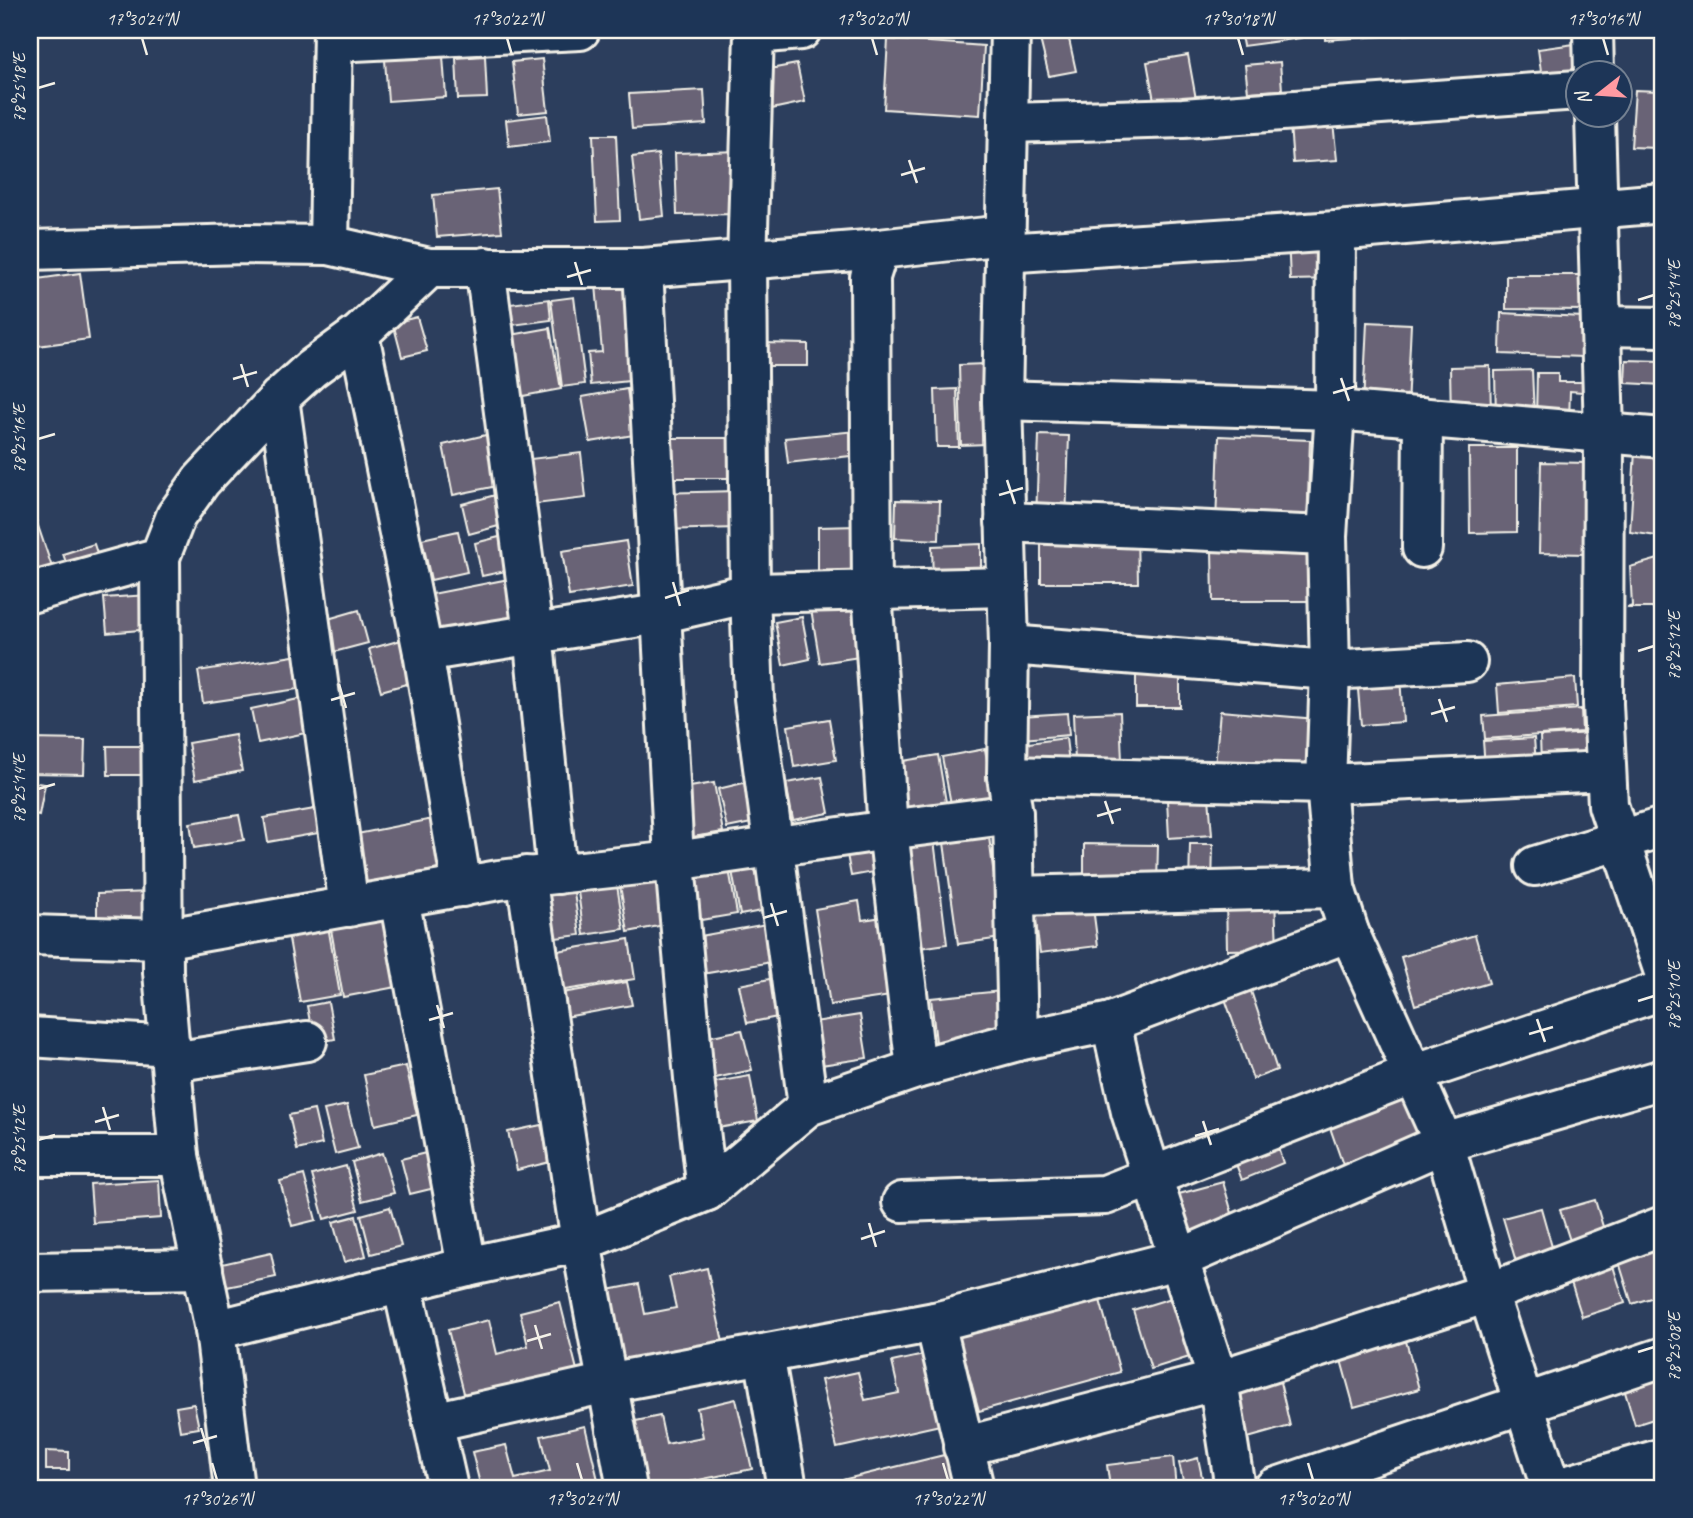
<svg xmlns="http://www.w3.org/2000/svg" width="1693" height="1518" font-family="Caveat,sans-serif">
	<rect width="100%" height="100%" fill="#2c3e5d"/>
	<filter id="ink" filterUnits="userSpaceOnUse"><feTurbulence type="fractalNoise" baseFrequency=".0143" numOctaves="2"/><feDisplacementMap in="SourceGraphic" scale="14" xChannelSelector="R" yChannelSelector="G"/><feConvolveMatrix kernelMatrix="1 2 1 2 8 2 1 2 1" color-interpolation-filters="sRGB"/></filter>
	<g filter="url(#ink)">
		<!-- building -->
		<g fill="#696476" stroke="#f4f1e8" stroke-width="2">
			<polygon points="1062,30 1067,30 1076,71 1049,76 1039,35"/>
			<polygon points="1240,30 1299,30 1301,38 1243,46"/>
			<polygon points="1325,30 1412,30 1412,34 1325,40"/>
			<polygon points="888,39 984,46 980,115 884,109"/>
			<polygon points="1589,42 1587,74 1542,79 1538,49"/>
			<polygon points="1188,55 1196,99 1155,106 1147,62"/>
			<polygon points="443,56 446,97 388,101 385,60"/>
			<polygon points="485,56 487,98 458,99 456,58"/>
			<polygon points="542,59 548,111 518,114 512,62"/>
			<polygon points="1280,62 1282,90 1248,92 1245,65"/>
			<polygon points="797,64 805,102 767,110 759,71"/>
			<polygon points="704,90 706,124 632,129 629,94"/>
			<polygon points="1635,90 1659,91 1657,148 1631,147"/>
			<polygon points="547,115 550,142 509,147 506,120"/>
			<polygon points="1333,122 1337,160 1293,163 1290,125"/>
			<polygon points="593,135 616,135 620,220 597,221"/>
			<polygon points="740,151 742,214 677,215 675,153"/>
			<polygon points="658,154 664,216 639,219 632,157"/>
			<polygon points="497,189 502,232 437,237 433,195"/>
			<polygon points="1334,236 1335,279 1290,280 1288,237"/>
			<polygon points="80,273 89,339 30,347 30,280"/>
			<polygon points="1506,275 1584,275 1584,310 1506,309"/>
			<polygon points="629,282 639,380 591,385 588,353 602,352 596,285"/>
			<polygon points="574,297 585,384 562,387 551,300"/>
			<polygon points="549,299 551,320 505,326 502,305"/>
			<polygon points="1501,313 1584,317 1583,357 1500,354"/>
			<polygon points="417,317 427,351 402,357 393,323"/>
			<polygon points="1367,322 1411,324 1407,408 1363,405"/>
			<polygon points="550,328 561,389 512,398 500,337"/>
			<polygon points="761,343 808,344 808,366 761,366"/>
			<polygon points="1626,360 1663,361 1663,385 1625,383"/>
			<polygon points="985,364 988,444 961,445 959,365"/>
			<polygon points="1490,366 1491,417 1451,417 1450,367"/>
			<polygon points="1532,370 1534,416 1496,418 1495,371"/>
			<polygon points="1537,373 1558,373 1558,382 1582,382 1582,392 1570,391 1569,421 1536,420"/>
			<polygon points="1658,387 1663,388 1663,433 1654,431"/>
			<polygon points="627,389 634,435 590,442 582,397"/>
			<polygon points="957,389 959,447 937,447 935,390"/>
			<polygon points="856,431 859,455 788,463 785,438"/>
			<polygon points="490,434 502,485 453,495 443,445"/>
			<polygon points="1039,435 1069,436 1066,521 1036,519"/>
			<polygon points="1219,436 1310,440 1307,528 1216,525"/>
			<polygon points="657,438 736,438 737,478 657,478"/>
			<polygon points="1469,448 1517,448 1517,532 1470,533"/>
			<polygon points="1635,451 1663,452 1663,537 1630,532"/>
			<polygon points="581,453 586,498 536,504 530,459"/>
			<polygon points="1541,462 1588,463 1586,554 1539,553"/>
			<polygon points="737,491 738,528 657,530 656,493"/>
			<polygon points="499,494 506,524 469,534 462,504"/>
			<polygon points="896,500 940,501 939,540 895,538"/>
			<polygon points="36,520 56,579 30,587 30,522"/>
			<polygon points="858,526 858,579 818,579 818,527"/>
			<polygon points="458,531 467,572 431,580 422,539"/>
			<polygon points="1041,531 1137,531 1138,583 1041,583"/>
			<polygon points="507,535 515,569 482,576 475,543"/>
			<polygon points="626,541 633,586 569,596 562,551"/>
			<polygon points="94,544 101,566 71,576 63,554"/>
			<polygon points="981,544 981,581 933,582 932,546"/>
			<polygon points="1212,550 1309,550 1308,601 1213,601"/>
			<polygon points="1658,559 1656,608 1627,608 1632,606 1630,567"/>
			<polygon points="514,578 522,620 431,637 422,596"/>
			<polygon points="148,595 151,629 107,633 104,598"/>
			<polygon points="856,601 866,656 820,663 811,609"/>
			<polygon points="359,610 368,643 330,653 321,621"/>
			<polygon points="802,617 810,659 783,665 775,622"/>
			<polygon points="405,639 417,681 381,691 369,649"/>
			<polygon points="312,653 318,686 203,703 198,671"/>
			<rect x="1136" y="660" width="44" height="47"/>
			<polygon points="1400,676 1403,722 1361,725 1357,678"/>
			<polygon points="1575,678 1577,707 1499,713 1497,685"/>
			<polygon points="308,697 315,731 258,743 251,709"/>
			<polygon points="1581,709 1582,732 1485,739 1483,716"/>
			<polygon points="1220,711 1317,719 1313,775 1215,767"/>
			<polygon points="1120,712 1122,761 1075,762 1073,714"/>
			<polygon points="1067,713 1069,735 1022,739 1021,716"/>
			<polygon points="829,719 836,760 794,767 788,726"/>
			<polygon points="1592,733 1593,760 1541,764 1540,736"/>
			<polygon points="235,735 242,771 195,780 188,743"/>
			<polygon points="1066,738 1069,763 1023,768 1021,744"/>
			<polygon points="1534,738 1536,764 1485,767 1483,741"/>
			<polygon points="30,739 85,740 84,774 30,773"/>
			<polygon points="107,746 149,746 150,775 108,775"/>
			<polygon points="985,749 993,797 951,804 942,757"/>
			<polygon points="938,755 946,802 905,809 897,762"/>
			<polygon points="822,777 829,813 793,820 786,783"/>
			<polygon points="756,780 766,820 727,828 718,789"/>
			<polygon points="30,782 45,784 39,815 30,813"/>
			<polygon points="714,783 723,832 681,839 672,790"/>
			<polygon points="1209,797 1212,835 1169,838 1167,800"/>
			<polygon points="320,808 324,832 268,842 264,818"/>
			<polygon points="239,815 244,840 194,848 190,823"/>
			<polygon points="443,817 453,866 362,885 352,835"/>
			<polygon points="989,837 1002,938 958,944 944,843"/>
			<polygon points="934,840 947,944 919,948 905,844"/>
			<polygon points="874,844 879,871 851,876 846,849"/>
			<polygon points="1084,844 1158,845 1157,884 1084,882"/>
			<polygon points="1190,844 1213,844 1212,887 1189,887"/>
			<polygon points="770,859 778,908 740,915 731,865"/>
			<polygon points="729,869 737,914 689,922 680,878"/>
			<polygon points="660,873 669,924 628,932 619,880"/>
			<polygon points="616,879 624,929 584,935 577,885"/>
			<polygon points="573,885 580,935 540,940 533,890"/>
			<polygon points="150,892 152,925 97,926 97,894"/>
			<polygon points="1226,898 1275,898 1277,949 1227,950"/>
			<polygon points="1092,900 1098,946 1040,953 1034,907"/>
			<polygon points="859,901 862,920 890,916 904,994 830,1005 815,909"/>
			<polygon points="399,911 412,984 343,997 330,924"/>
			<polygon points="772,923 778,961 696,975 689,938"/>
			<polygon points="328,926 340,995 300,1002 288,933"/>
			<polygon points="1475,935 1489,983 1415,1005 1401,957"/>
			<polygon points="629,939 635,979 552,992 545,953"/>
			<polygon points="780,977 788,1015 747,1023 739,985"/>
			<polygon points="627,982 632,1005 554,1019 550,995"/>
			<polygon points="1249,985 1277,1070 1253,1079 1223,993"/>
			<polygon points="1001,991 1005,1035 936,1042 931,998"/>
			<polygon points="328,1002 335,1039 314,1043 307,1006"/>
			<polygon points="860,1015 867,1058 821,1065 814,1022"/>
			<polygon points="742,1030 752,1070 711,1079 702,1038"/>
			<polygon points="406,1066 417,1115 375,1125 364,1075"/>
			<polygon points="750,1076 758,1121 718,1128 710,1083"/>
			<polygon points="1411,1086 1428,1134 1343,1165 1326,1116"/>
			<polygon points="347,1105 358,1148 335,1154 324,1110"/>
			<polygon points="314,1110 322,1144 297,1150 289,1115"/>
			<polygon points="541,1125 550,1162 517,1170 508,1132"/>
			<polygon points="1273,1133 1283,1163 1242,1180 1231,1151"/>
			<polygon points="434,1151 443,1186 410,1194 401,1159"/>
			<polygon points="382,1153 394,1193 362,1201 352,1162"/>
			<polygon points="346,1166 358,1210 324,1219 312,1175"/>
			<polygon points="304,1175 316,1220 292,1226 280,1181"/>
			<polygon points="159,1180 161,1218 93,1223 90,1184"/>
			<polygon points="1223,1182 1234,1220 1186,1240 1168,1197"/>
			<polygon points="1595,1200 1607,1240 1573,1250 1560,1210"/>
			<polygon points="390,1207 401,1246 371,1254 361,1215"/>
			<polygon points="1541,1208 1554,1254 1517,1265 1503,1218"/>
			<polygon points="356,1216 366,1256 344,1262 333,1222"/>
			<polygon points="1663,1244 1663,1274 1654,1247"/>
			<polygon points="1652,1248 1663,1287 1663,1294 1632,1304 1618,1259"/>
			<polygon points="271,1253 276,1277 227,1287 222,1264"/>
			<polygon points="1612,1263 1625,1303 1582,1317 1569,1276"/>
			<polygon points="707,1268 723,1342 614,1365 598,1292 639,1284 645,1314 676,1308 669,1277"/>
			<polygon points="1098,1293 1120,1372 979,1411 957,1332"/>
			<polygon points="1181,1295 1199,1354 1151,1369 1133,1310"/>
			<polygon points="560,1302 578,1374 466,1401 448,1330 489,1320 497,1354 528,1346 520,1312"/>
			<polygon points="1406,1341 1419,1389 1354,1407 1341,1360"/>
			<polygon points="933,1353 949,1423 837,1448 821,1380 858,1372 865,1400 899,1393 892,1362"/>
			<polygon points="1663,1370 1663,1416 1635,1425 1622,1382"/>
			<polygon points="1278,1373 1290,1426 1248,1438 1237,1386"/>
			<polygon points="736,1399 752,1469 660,1488 640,1488 626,1423 660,1416 666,1444 703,1437 697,1408"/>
			<polygon points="194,1404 199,1428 180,1431 176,1407"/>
			<polygon points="585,1426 600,1488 481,1488 472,1452 506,1445 515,1479 550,1471 541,1436"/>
			<polygon points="46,1451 69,1452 69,1470 46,1470"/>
			<polygon points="948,1454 957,1488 840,1488 838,1481"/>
			<polygon points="1173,1457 1176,1488 1110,1488 1107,1465"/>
			<polygon points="1198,1458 1204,1486 1185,1488 1179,1463"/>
		</g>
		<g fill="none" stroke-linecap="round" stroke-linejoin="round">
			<defs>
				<g id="minor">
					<polyline points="801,30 754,34 747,261 750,593 754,699 808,1106"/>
					<polyline points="1010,30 1002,400 1009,645 1007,776 1013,814 1018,1041"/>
					<polyline points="1593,30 1594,74"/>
					<polyline points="334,42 580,30"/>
					<polyline points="1595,116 1604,433 1603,704 1608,805 1663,969"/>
					<polyline points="1008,123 1183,118 1578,90"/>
					<polyline points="1336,231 1335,410 1327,536 1330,670 1326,784 1335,888 1349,932 1444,1143 1488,1293 1551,1488"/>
					<polyline points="329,245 333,30"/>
					<polyline points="879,249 870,277 872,591 888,830 916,1069"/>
					<polyline points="30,250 244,244 329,245 429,268 643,268 879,249 1004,235"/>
					<polyline points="1005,253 1336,231 1663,203"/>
					<polyline points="485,267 533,633 557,874"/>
					<polyline points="643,268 673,840 694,1078 707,1191"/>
					<polyline points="1601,326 1663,327"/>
					<polyline points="359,334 423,652 462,887"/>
					<polyline points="279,398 349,907"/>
					<polyline points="1002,400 1335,410 1663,438"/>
					<polyline points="1005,522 1327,536"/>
					<polyline points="1422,548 1423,417"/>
					<polyline points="160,557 163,972 179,1156 215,1330 234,1488"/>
					<polyline points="30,593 160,557 176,516 201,481 279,398 311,369 359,334 429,268"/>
					<polyline points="1009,645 1330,670 1467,662"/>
					<polyline points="423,652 659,614 750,593 1008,587"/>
					<polyline points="1007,776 1326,784 1606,771"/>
					<polyline points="1535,866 1663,827"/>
					<polyline points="526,876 581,1242 627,1488"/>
					<polyline points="1015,896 1335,888"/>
					<polyline points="399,898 467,1267"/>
					<polyline points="30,935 161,939 499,880 675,861 888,830 1013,814"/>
					<polyline points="1111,1022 1131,1112 1218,1380 1235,1488"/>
					<polyline points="30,1037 171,1046"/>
					<polyline points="172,1062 307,1041"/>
					<polyline points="30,1156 179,1156"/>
					<polyline points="902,1202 1105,1195 1413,1074 1663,990"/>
					<polyline points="30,1272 203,1269"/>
					<polyline points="402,1283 448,1488"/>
					<polyline points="935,1322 974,1488"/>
					<polyline points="215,1330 467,1267 581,1242 707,1191 808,1106 916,1069 1018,1041 1111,1022 1349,932"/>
					<polyline points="764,1354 787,1488"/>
					<polyline points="433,1422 607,1383 935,1322 1177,1260 1444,1143 1663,1079"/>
					<polyline points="963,1447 1218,1380 1488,1293 1663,1226"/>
					<polyline points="1274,1488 1663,1357"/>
					<polyline points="1558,1488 1663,1458"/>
				</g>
			</defs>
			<!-- minor casing -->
			<use href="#minor" stroke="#f4f1e8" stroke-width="44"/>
			<!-- minor -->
			<use href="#minor" stroke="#1d3557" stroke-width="38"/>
		</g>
	</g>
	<!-- ticks -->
	<path fill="none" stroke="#f4f1e8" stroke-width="2.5" d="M142,38L147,55M507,38L512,55M872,38L877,55M1238,38L1243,55M1603,38L1608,55M38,88L55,83M909,160L917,183M901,175L925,168M575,262L582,285M567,277L591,270M1638,300L1654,295M241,364L248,387M1341,378L1349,401M233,379L257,372M1333,393L1357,386M38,439L55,434M1007,480L1015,504M999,495L1023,488M673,582L680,606M665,598L689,590M1638,651L1654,646M339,684L346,708M1439,699L1447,722M331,700L355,693M1431,714L1455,707M38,789L55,784M1105,801L1113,824M1097,816L1121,809M771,903L778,926M763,918L787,911M1638,1001L1654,996M437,1005L444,1028M1537,1019L1545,1042M429,1020L453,1013M1529,1034L1553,1027M103,1107L110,1130M1203,1121L1211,1145M95,1122L119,1115M1195,1136L1219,1129M38,1140L55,1135M869,1223L876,1247M861,1239L885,1231M535,1325L542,1349M527,1341L551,1334M1638,1352L1654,1347M201,1428L208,1451M193,1443L217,1436M212,1463L217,1480M577,1463L582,1480M943,1463L948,1480M1308,1463L1313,1480"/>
	<!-- margin -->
	<rect width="1693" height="1518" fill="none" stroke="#1d3557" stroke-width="77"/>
	<!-- north arrow -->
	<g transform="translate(1599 94) rotate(253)"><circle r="33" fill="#1d3557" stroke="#738091" stroke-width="2"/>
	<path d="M0-5L12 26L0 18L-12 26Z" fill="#ff9aa2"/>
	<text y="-10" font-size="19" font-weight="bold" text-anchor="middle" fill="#f4f1e8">N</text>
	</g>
	<rect x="38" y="38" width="1616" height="1442" fill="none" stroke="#f4f1e8" stroke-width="2.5"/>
	<g font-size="18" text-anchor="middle" fill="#f4f1e8">
		<text x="142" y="25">17°30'24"N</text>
		<text x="507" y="25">17°30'22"N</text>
		<text x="872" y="25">17°30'20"N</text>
		<text x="1238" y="25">17°30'18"N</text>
		<text x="1603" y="25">17°30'16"N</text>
		<text transform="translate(19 88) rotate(-90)" y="6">78°25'18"E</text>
		<text transform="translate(1674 295) rotate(-90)" y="6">78°25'14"E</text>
		<text transform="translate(19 439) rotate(-90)" y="6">78°25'16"E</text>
		<text transform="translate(1674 646) rotate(-90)" y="6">78°25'12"E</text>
		<text transform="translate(19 789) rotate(-90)" y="6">78°25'14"E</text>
		<text transform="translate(1674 996) rotate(-90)" y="6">78°25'10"E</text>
		<text transform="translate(19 1140) rotate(-90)" y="6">78°25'12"E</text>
		<text transform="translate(1674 1347) rotate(-90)" y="6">78°25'08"E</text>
		<text x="217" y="1505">17°30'26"N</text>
		<text x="582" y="1505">17°30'24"N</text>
		<text x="948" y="1505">17°30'22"N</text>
		<text x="1313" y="1505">17°30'20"N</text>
	</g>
</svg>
